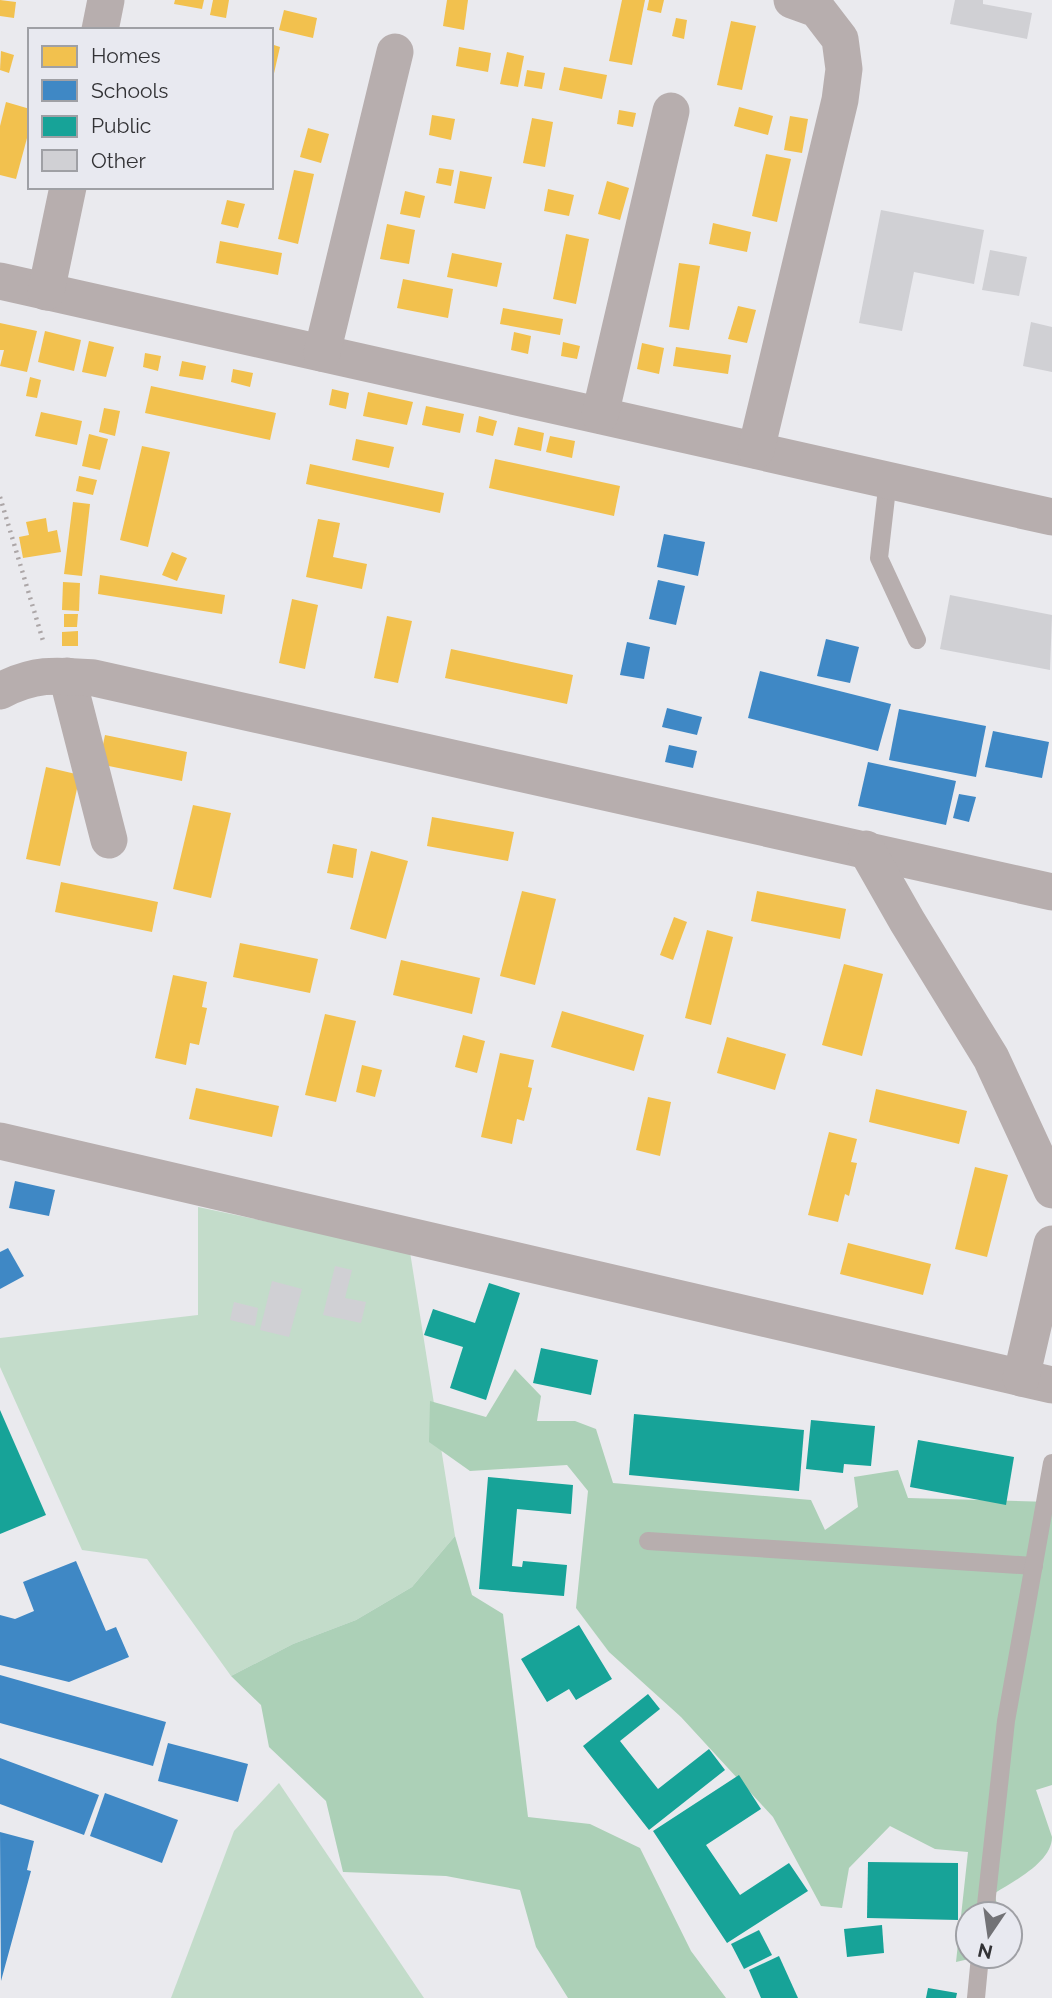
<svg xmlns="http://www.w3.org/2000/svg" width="1052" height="1998" font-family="Raleway,sans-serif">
	<rect width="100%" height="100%" fill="#eaeaee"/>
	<!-- green -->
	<g fill="#c3dcca">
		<polygon points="198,1207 410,1252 455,1536 412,1587 356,1620 293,1644 231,1676 147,1559 82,1550 0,1367 0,1338 198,1315"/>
		<polygon points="279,1783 424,1998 171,1998 234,1831"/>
	</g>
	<!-- forest -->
	<g fill="#acd0b7">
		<path d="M515,1369L541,1396L537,1421H575L596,1429L613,1483L811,1500L825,1530L858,1507L854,1477L898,1470L908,1498L1052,1502V1785L1036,1790L1052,1837C1052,1862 1014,1881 995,1893L998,1914H968V1956H982L956,1962L968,1852L935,1849L890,1826L849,1868L842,1908L821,1906L773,1817L681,1717L609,1652L576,1608L588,1491L567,1465L470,1471L429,1442L430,1401L486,1417Z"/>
		<polygon points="455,1536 472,1595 503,1614 528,1817 590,1824 640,1848 691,1951 726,1998 568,1998 536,1947 520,1890 446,1876 343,1872 326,1801 269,1747 261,1705 231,1676 293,1644 356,1620 412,1587"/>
	</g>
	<!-- homes -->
	<g fill="#f2c14e">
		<polygon points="0,0 16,2 14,18 0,16"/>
		<polygon points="175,0 204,0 202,9 174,4"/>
		<polygon points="213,0 229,0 226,18 210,15"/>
		<polygon points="447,0 468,0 464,30 443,26"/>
		<polygon points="622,0 645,0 632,65 609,61"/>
		<polygon points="649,0 664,0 661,13 647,10"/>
		<polygon points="284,10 317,18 313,38 279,30"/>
		<polygon points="676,18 687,20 684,39 672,36"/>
		<polygon points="731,21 756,26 742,90 717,85"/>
		<polygon points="271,44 280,47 272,82 271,82"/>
		<polygon points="459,47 491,53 488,72 456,66"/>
		<polygon points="1,51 14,55 9,73 0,70"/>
		<polygon points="507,52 524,56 518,87 500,84"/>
		<polygon points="564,67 607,75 602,99 559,90"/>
		<polygon points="527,70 545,73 542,89 524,86"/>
		<polygon points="6,102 30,109 30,127 16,179 0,175 0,126"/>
		<polygon points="739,107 773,116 768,135 734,126"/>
		<polygon points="619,110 636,113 633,127 617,124"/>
		<polygon points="432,115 455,119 451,140 429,135"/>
		<polygon points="790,116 808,119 802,153 784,150"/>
		<polygon points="532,118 553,122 545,167 523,163"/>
		<polygon points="308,128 329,134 321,163 300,157"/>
		<polygon points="766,154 791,159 777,222 752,216"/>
		<polygon points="439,168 454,170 451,186 436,183"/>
		<polygon points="294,170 314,174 298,244 278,239"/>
		<polygon points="460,171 492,177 485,209 454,203"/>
		<polygon points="607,181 629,188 620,220 598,214"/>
		<polygon points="548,189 574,195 569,216 544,211"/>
		<polygon points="405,191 425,196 420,218 400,214"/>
		<polygon points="227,200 245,204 238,228 221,224"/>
		<polygon points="713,223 751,232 747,252 709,244"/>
		<polygon points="387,224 415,230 409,264 380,259"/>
		<polygon points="566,234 589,239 576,304 553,299"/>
		<polygon points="220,241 282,253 278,275 216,263"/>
		<polygon points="452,253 502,263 497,287 447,277"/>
		<polygon points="679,263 700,266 689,330 669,327"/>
		<polygon points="403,279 453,289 448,318 397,308"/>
		<polygon points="738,306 756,310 747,343 728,339"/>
		<polygon points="503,308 563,319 560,335 500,324"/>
		<polygon points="0,323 37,331 27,372 0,366 4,350 0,350"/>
		<polygon points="45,331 81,340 74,371 38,362"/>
		<polygon points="514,332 531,336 528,354 511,350"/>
		<polygon points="89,341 114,347 106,377 82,372"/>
		<polygon points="563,342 580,346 577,359 561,356"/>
		<polygon points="642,343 664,348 659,374 637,369"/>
		<polygon points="676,347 731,355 728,374 673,366"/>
		<polygon points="145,353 161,356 158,371 143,367"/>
		<polygon points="182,361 206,366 203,380 179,376"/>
		<polygon points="233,369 253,373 250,387 231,382"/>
		<polygon points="30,377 41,380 37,398 26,396"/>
		<polygon points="151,386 276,413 270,440 145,413"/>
		<polygon points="332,389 349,393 346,409 329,405"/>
		<polygon points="368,392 413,402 407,425 363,416"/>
		<polygon points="426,406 464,414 460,433 422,425"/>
		<polygon points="104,408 120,411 115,436 99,432"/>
		<polygon points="41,412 82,421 77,445 35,436"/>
		<polygon points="479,416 497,421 493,436 476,432"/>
		<polygon points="518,427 544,433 541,451 514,445"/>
		<polygon points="89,434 108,439 100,470 82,466"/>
		<polygon points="550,436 575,441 572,458 546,452"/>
		<polygon points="356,439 394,447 389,468 352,460"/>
		<polygon points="142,446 170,452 148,547 120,540"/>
		<polygon points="495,459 620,486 614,516 489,488"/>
		<polygon points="310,464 444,493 440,513 306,484"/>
		<polygon points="79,476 97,480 93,495 76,491"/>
		<polygon points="73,502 90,504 82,576 64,574"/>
		<polygon points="46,518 48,532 57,530 61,552 23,558 19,537 29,535 26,522"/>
		<polygon points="318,519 340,523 333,557 367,564 362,589 306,577"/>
		<polygon points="172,552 187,558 177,581 162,575"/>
		<polygon points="100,575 225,595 222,614 98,594"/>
		<polygon points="63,582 80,583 79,611 62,610"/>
		<polygon points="292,599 318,605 305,669 279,663"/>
		<polygon points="64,614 78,614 77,627 64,627"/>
		<polygon points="387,616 412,621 398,683 374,678"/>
		<polygon points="78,631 78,646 62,646 62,632"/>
		<polygon points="451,649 573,675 567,704 445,678"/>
		<polygon points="105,735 187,752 182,781 99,764"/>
		<polygon points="46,767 80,775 60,866 26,859"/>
		<polygon points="193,805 231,813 211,898 173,889"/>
		<polygon points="432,817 514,832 508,861 427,846"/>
		<polygon points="333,844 357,849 353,878 327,873"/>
		<polygon points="371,851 408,861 386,939 350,929"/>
		<polygon points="61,882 158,902 152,932 55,912"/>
		<polygon points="522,891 556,899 535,985 500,976"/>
		<polygon points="757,891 846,909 840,939 751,921"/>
		<polygon points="674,917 687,922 673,960 660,955"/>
		<polygon points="707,930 733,937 711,1025 685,1018"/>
		<polygon points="240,943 318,959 310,993 233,977"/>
		<polygon points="401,960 480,978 472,1014 393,995"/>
		<polygon points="844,964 883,974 862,1056 822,1045"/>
		<polygon points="173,975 207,982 202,1007 207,1008 199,1045 190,1043 186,1065 155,1058"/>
		<polygon points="562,1011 644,1035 634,1071 551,1047"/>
		<polygon points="325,1014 356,1021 336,1102 305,1095"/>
		<polygon points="463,1035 485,1041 477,1073 455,1067"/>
		<polygon points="727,1037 786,1054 775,1090 717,1073"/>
		<polygon points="500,1053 534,1060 528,1087 532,1088 524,1121 517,1119 512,1144 481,1137"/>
		<polygon points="362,1065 382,1070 375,1097 356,1092"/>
		<polygon points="196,1088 279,1106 272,1137 189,1119"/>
		<polygon points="876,1089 967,1111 959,1144 869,1122"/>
		<polygon points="648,1097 671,1102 660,1156 636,1150"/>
		<polygon points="829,1132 857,1139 851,1162 857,1163 849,1196 845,1194 838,1222 808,1215"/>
		<polygon points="975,1167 1008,1175 987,1257 955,1249"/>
		<polygon points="848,1243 931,1264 923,1295 840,1274"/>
	</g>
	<!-- schools -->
	<g fill="#3f88c5">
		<polygon points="664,534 705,542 698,576 657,567"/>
		<polygon points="658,580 685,586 676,625 649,619"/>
		<polygon points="826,639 859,647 850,683 817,676"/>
		<polygon points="627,642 650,647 644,679 620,675"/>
		<polygon points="760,671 891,704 878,751 748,718"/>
		<polygon points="667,708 702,717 697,735 662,727"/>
		<polygon points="899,709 986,726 976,777 889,760"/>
		<polygon points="993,731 1049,742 1042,778 985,767"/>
		<polygon points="669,745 697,751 693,768 665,762"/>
		<polygon points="868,762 956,781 946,825 858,806"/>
		<polygon points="959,794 976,797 969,822 953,818"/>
		<polygon points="15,1181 55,1190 49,1216 9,1208"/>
		<polygon points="8,1248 24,1276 0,1289 0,1252"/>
		<polygon points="76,1561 106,1631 116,1627 129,1657 69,1682 0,1665 0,1615 15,1619 34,1611 23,1582"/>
		<polygon points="0,1675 166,1722 153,1766 0,1723"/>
		<polygon points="168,1743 248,1764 238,1802 158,1781"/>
		<polygon points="0,1758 99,1795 84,1835 0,1804"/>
		<polygon points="105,1793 178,1820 162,1863 90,1836"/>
		<polygon points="0,1832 34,1841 27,1870 31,1871 1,1981"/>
	</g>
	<!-- public -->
	<g fill="#17a398">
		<polygon points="489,1283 520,1293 486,1400 450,1388 463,1347 424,1335 433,1309 475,1323"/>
		<polygon points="541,1348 598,1360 591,1395 533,1383"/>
		<polygon points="0,1410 46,1515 0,1534"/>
		<polygon points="634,1414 804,1430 799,1491 629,1475"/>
		<polygon points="811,1420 875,1426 871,1466 844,1464 843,1473 806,1469"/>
		<polygon points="918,1440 1014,1457 1006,1505 910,1487"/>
		<polygon points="488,1477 573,1485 571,1514 517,1509 512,1566 522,1567 523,1561 567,1565 564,1596 479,1589"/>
		<polygon points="579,1625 612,1679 576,1700 569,1689 547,1702 521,1659"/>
		<polygon points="648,1694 660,1709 620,1741 658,1789 709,1749 725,1770 649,1830 583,1746"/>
		<polygon points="739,1775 761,1809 706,1845 740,1895 789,1863 808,1891 727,1943 653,1831"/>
		<polygon points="868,1862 958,1863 958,1920 867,1918"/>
		<polygon points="882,1925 884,1953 847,1957 844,1929"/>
		<polygon points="759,1930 772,1955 744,1969 731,1944"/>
		<polygon points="779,1956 798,1998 761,1998 749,1970"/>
		<polygon points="928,1988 957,1993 956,1998 926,1998"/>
	</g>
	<!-- building -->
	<g fill="#d0d0d4">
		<polygon points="955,0 983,0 983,4 1032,13 1027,39 950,24"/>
		<polygon points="881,210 984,230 974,284 914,272 902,331 859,323"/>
		<polygon points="990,250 1027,257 1019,296 982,290"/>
		<polygon points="1031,322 1052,327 1052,372 1023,366"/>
		<polygon points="950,595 1052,615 1050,670 940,649"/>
		<polygon points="335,1266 352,1270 345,1298 366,1302 361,1323 323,1315"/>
		<polygon points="272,1281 302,1289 289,1337 260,1330"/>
		<polygon points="234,1302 258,1308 255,1326 230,1320"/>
	</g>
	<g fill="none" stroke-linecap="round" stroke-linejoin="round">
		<!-- path -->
		<polyline stroke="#aca6a7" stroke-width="4.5" stroke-dasharray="2 5" stroke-linecap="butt" points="0,497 44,644"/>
		<!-- service -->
		<g stroke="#b7aeae" stroke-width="18">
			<polyline points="888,480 879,558 917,640"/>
			<polyline points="648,1541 1034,1566"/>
			<polyline points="985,1914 1006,1721 1052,1463"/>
			<polyline points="976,1998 980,1956"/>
		</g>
		<!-- minor -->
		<g stroke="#b7aeae" stroke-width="37">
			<polyline points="100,30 106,0"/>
			<polyline points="0,281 1052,517"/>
			<polyline points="46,292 68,187"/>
			<polyline points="322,353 395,52"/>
			<polyline points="600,415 671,111"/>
			<polyline points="756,450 840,100 844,69 840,39 817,9 792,0"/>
			<polyline points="67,676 109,840"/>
			<path d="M0,691C35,673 55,675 94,678L1052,892"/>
			<polyline points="866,849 907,921 991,1058 1052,1190"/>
			<polyline points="0,1141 1052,1385"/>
			<polyline points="1021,1378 1052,1244"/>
		</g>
	</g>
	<!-- legend -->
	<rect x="28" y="28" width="245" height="161" fill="#e8e9f0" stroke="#9fa0a5" stroke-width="2"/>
	<rect x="42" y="46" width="35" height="21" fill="#f2c14e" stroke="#9fa0a5" stroke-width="2"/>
	<text x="91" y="63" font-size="21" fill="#323235">Homes</text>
	<rect x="42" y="80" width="35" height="21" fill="#3f88c5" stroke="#9fa0a5" stroke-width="2"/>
	<text x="91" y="98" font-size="21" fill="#323235">Schools</text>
	<rect x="42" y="116" width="35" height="21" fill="#17a398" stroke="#9fa0a5" stroke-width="2"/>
	<text x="91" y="133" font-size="21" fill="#323235">Public</text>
	<rect x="42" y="150" width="35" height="21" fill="#d0d0d4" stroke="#9fa0a5" stroke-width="2"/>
	<text x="91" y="168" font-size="21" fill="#323235">Other</text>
	<!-- north arrow -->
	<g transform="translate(989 1935) rotate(193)"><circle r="33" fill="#e8e9f0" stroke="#9fa0a5" stroke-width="2"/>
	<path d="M0-5L12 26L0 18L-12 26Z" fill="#727276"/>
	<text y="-10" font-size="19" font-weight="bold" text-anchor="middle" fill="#323235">N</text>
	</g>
</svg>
